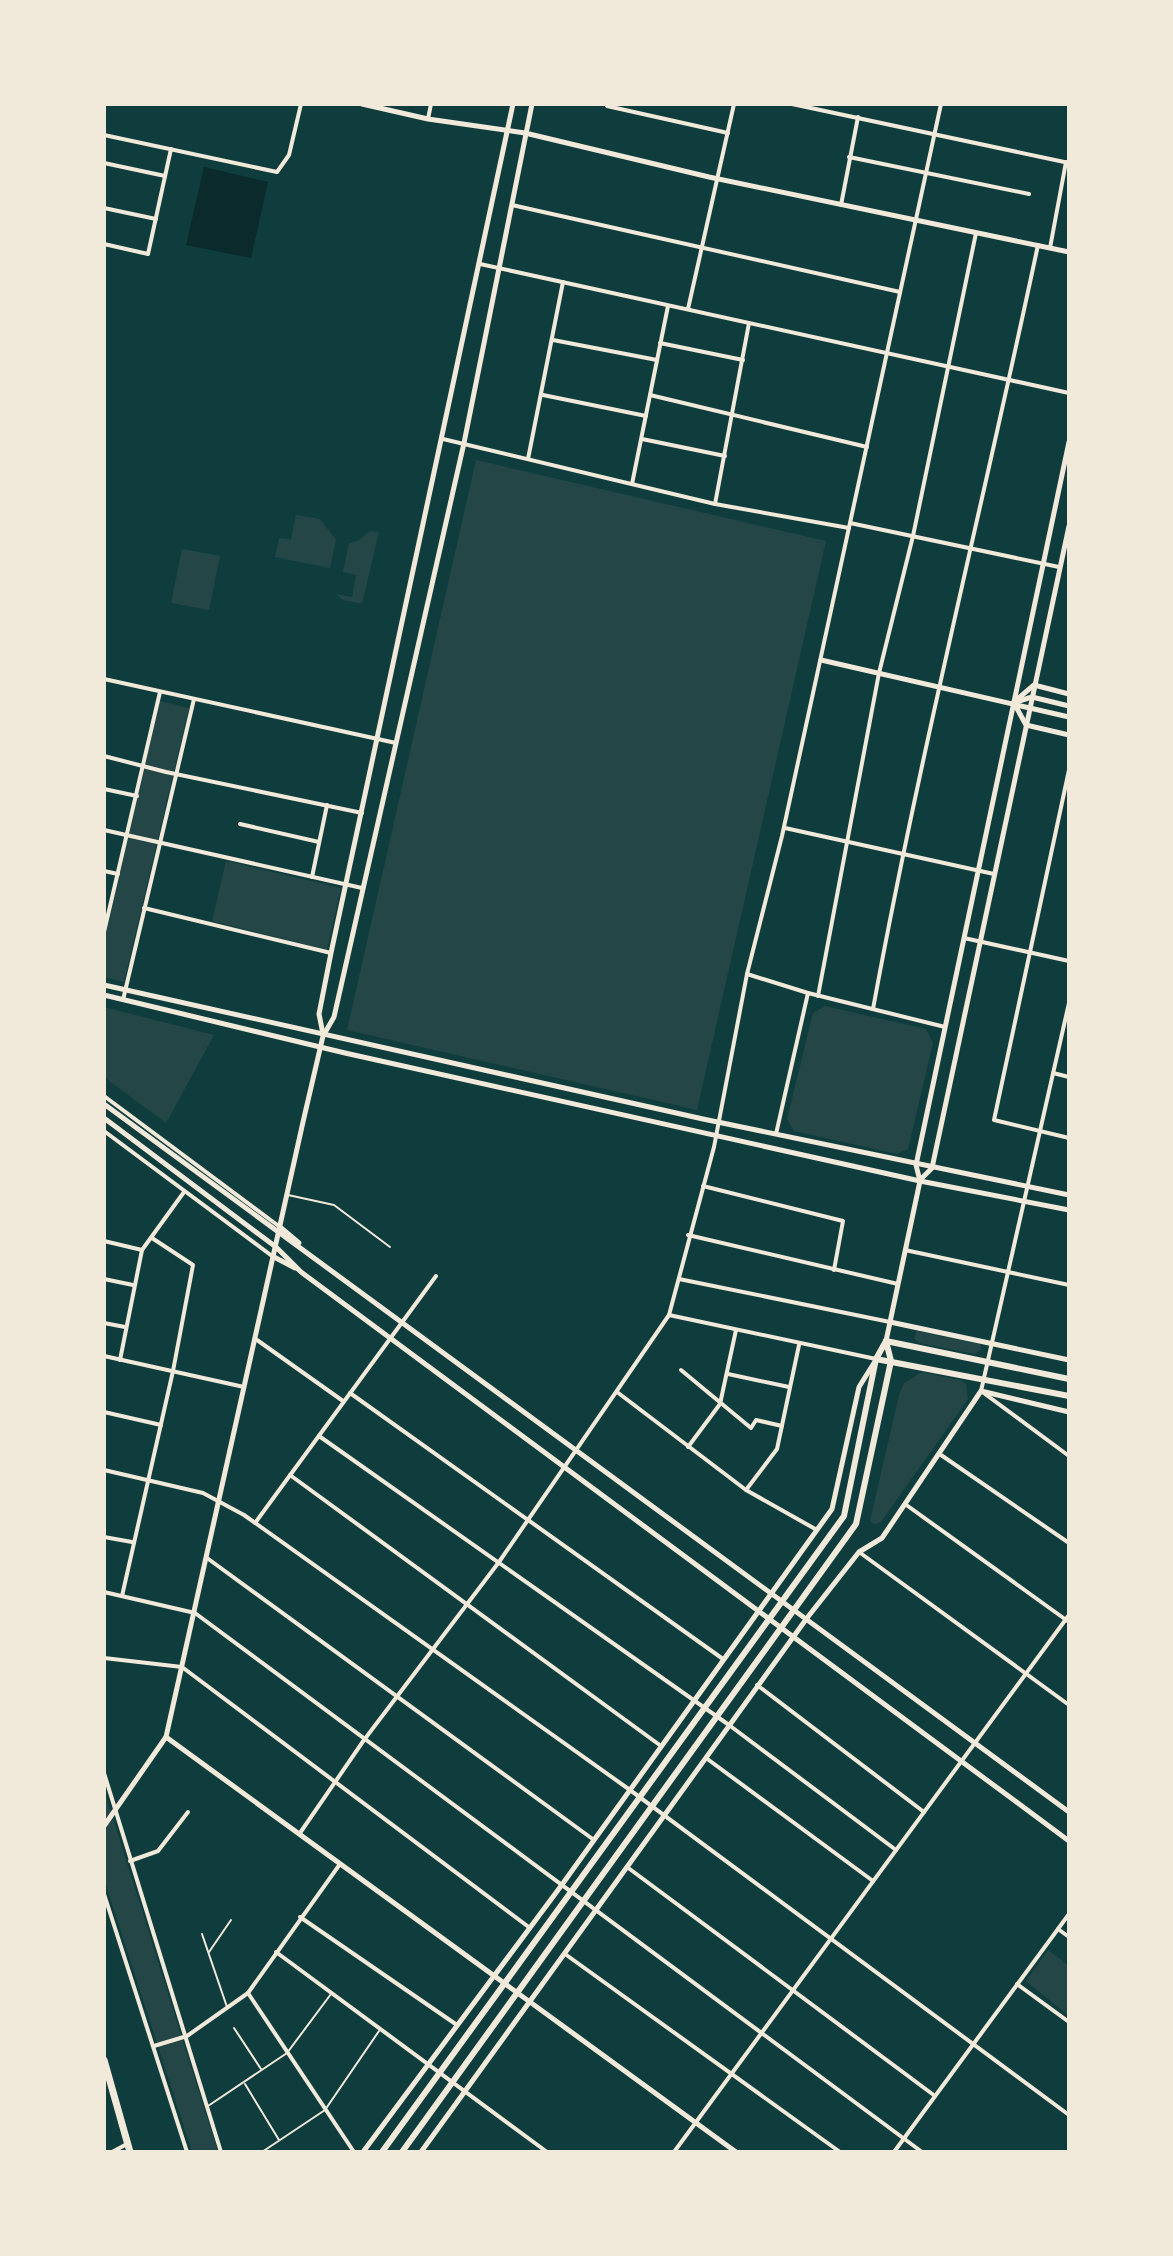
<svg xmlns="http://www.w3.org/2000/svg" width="1173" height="2256" font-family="'Archivo Narrow',sans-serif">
	<rect width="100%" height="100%" fill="#0f3d3e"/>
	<!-- green -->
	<g fill="#244646">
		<polygon points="476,460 826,541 697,1110 347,1030"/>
		<polygon points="296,515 320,519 336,540 330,568 275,557 279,538 291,540"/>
		<polygon points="370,531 379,532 362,604 343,600 336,594 352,597 356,575 343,572 349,543 358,541"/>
		<polygon points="182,549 220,556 209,610 171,603"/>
		<polygon points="160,701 189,708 124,982 104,977 104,943"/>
		<polygon points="226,861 341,888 327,950 212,921"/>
		<polygon points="825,1006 926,1029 933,1043 908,1149 897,1154 794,1131 787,1119 813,1013"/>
		<polygon points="104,1007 214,1035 166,1123 104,1077"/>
		<polygon points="917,1331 980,1344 981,1349 975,1354 919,1343 914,1339"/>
		<polygon points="922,1372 960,1380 966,1384 968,1399 881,1522 874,1524 870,1521 899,1395 904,1383"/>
		<polygon points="104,1790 218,2152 192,2152 104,1879"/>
		<polygon points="1048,1950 1069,1966 1069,2016 1026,1981"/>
	</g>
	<!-- water -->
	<polygon fill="#0a2a2b" points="204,167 268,182 251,258 186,245"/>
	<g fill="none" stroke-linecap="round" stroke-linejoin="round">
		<!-- service -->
		<g stroke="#f1e9da" stroke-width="2">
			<polyline points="288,1195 334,1205 390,1247"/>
			<polyline points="202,1934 227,2007"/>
			<polyline points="209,1952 231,1920"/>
			<polyline points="234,2028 261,2069"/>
			<polyline points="245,2084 279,2140"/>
			<polyline points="208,2106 287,2053 331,1994"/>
			<polyline points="262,2152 325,2110 379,2031"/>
		</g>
		<!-- minor -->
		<g stroke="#f1e9da" stroke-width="4">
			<polyline points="792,104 1069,163"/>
			<polyline points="607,106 728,133"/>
			<polyline points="428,119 431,104"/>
			<polyline points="104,135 277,172 289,155 301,104"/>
			<polyline points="849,157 1029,194"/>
			<polyline points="104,163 165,176"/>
			<polyline points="512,205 900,292"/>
			<polyline points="841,205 858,117"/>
			<polyline points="104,208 156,219"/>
			<polyline points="104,244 148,254 171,149"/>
			<polyline points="1050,248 1066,162"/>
			<polyline points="480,264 1069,393"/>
			<polyline points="688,309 734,104"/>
			<polyline points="553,340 657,360"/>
			<polyline points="660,343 743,360"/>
			<polyline points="543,395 646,416"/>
			<polyline points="650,395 867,447"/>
			<polyline points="443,439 715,504 849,528"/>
			<polyline points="642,439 725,456"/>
			<polyline points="528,459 563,282"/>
			<polyline points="632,484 668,306"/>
			<polyline points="715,504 749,323"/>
			<polyline points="850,523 1059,567"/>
			<polyline points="104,679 396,743"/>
			<polyline points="104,756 166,772 362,813"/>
			<polyline points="1069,770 994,1120 1069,1138"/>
			<polyline points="104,789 137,796"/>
			<polyline points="240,824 319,842"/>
			<polyline points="785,828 994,874"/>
			<polyline points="104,830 362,888"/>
			<polyline points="104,871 118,874"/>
			<polyline points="312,877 327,805"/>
			<polyline points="144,908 331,953"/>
			<polyline points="104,932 160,692"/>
			<polyline points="964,938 1069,961"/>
			<polyline points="747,974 808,993 945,1027"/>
			<polyline points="818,996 879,673 913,536 976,233"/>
			<polyline points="123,1000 194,699"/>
			<polyline points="1069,1003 981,1391 1069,1456"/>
			<path d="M873,1009C920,753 984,500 1038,245"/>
			<polyline points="1053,1073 1069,1077"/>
			<polyline points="104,1096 280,1227"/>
			<polyline points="104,1131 272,1256"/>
			<polyline points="776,1134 808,993"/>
			<polyline points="703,1186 843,1221 834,1270"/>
			<polyline points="688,1235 898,1284"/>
			<polyline points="104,1241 142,1250"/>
			<polyline points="905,1250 1069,1285"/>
			<polyline points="104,1279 133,1285"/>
			<polyline points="679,1279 890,1322"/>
			<polyline points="669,1315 876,1359"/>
			<polyline points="104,1323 125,1327"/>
			<polyline points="257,1340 343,1401"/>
			<polyline points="104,1356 244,1387"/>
			<polyline points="120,1360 142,1250 184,1192"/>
			<polyline points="681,1370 751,1428 756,1420 782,1426"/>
			<polyline points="728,1374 789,1387"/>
			<polyline points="617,1392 746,1490 817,1530"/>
			<polyline points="350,1393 723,1659"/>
			<polyline points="104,1412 161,1425"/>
			<polyline points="319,1436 729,1725 896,1850"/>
			<polyline points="688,1447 720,1404 736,1330"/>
			<polyline points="941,1455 1069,1543"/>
			<polyline points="104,1470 203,1493 244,1515 630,1790 1069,2115"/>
			<polyline points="290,1475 661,1746"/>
			<polyline points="746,1490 777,1449 799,1345"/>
			<polyline points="905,1504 1069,1622"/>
			<polyline points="255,1523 436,1276"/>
			<polyline points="104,1537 132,1542"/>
			<polyline points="859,1552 1069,1705"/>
			<polyline points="207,1558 594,1840"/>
			<polyline points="104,1592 195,1613 922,2152"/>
			<polyline points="122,1596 173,1371 193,1265 152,1238"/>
			<polyline points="104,1658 182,1667 530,1928"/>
			<polyline points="757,1685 924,1812"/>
			<polyline points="706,1758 873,1881"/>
			<polyline points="104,1773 221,2152"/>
			<polyline points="300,1833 364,1740 499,1562 669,1315 714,1147 747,974 782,836 941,104"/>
			<polyline points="130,1861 158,1851 188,1812"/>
			<polyline points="627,1867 935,2096"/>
			<polyline points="104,1894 187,2152"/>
			<polyline points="300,1917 457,2025"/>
			<polyline points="1058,1929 1069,1937"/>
			<polyline points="276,1952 547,2152"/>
			<polyline points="565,1954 840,2152"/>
			<polyline points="1017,1984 1069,2022"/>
			<polyline points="248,1993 354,2152"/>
			<polyline points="154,2046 187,2036 248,1993 340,1864"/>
			<polyline points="112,2152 127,2144"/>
			<polyline points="674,2152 1069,1615"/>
			<polyline points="894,2152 1069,1914"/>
		</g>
		<!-- tertiary -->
		<g stroke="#f1e9da" stroke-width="5">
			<polyline points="362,104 428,119 525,133 709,177 1069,252"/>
			<polyline points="821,660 1069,717"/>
			<polyline points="1019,701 1032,697 1069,706"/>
			<polyline points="1014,702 1034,685 1069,694"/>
			<polyline points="1014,703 1026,725 1069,735"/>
			<polyline points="104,985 703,1119 1069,1195"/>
			<polyline points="104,995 345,1053 920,1181 1069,1210"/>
			<polyline points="323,1034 319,1014 331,953 513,104"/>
			<polyline points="104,1104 1069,1812"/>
			<polyline points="104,1118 276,1247 301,1272 1069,1841"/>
			<polyline points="920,1180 932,1168 1069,526"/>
			<polyline points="280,1227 299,1243"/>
			<polyline points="274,1257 295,1268"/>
			<polyline points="890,1322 1069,1360"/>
			<polyline points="886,1341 920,1181 916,1165 1069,442"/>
			<polyline points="166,1737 736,2152"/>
			<polyline points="104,1826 166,1737 303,1122 323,1036 334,1017 464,443 532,104"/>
			<polyline points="363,2152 561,1886 832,1509 859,1387 874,1363"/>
			<polyline points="421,2152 807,1618 859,1552 882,1538 981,1391 1069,1412"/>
		</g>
		<!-- secondary -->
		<g stroke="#f1e9da" stroke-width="6">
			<polyline points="886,1341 1069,1379"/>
			<polyline points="876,1359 1069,1396"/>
			<polyline points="382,2152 844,1516 876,1359 886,1341"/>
			<polyline points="402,2152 856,1524 891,1361 886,1341"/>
		</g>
		<!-- primary -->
		<polyline stroke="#f1e9da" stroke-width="7" points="104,2060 130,2152"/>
	</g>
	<!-- border -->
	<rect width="1173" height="2256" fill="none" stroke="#f1e9da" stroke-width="212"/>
</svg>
